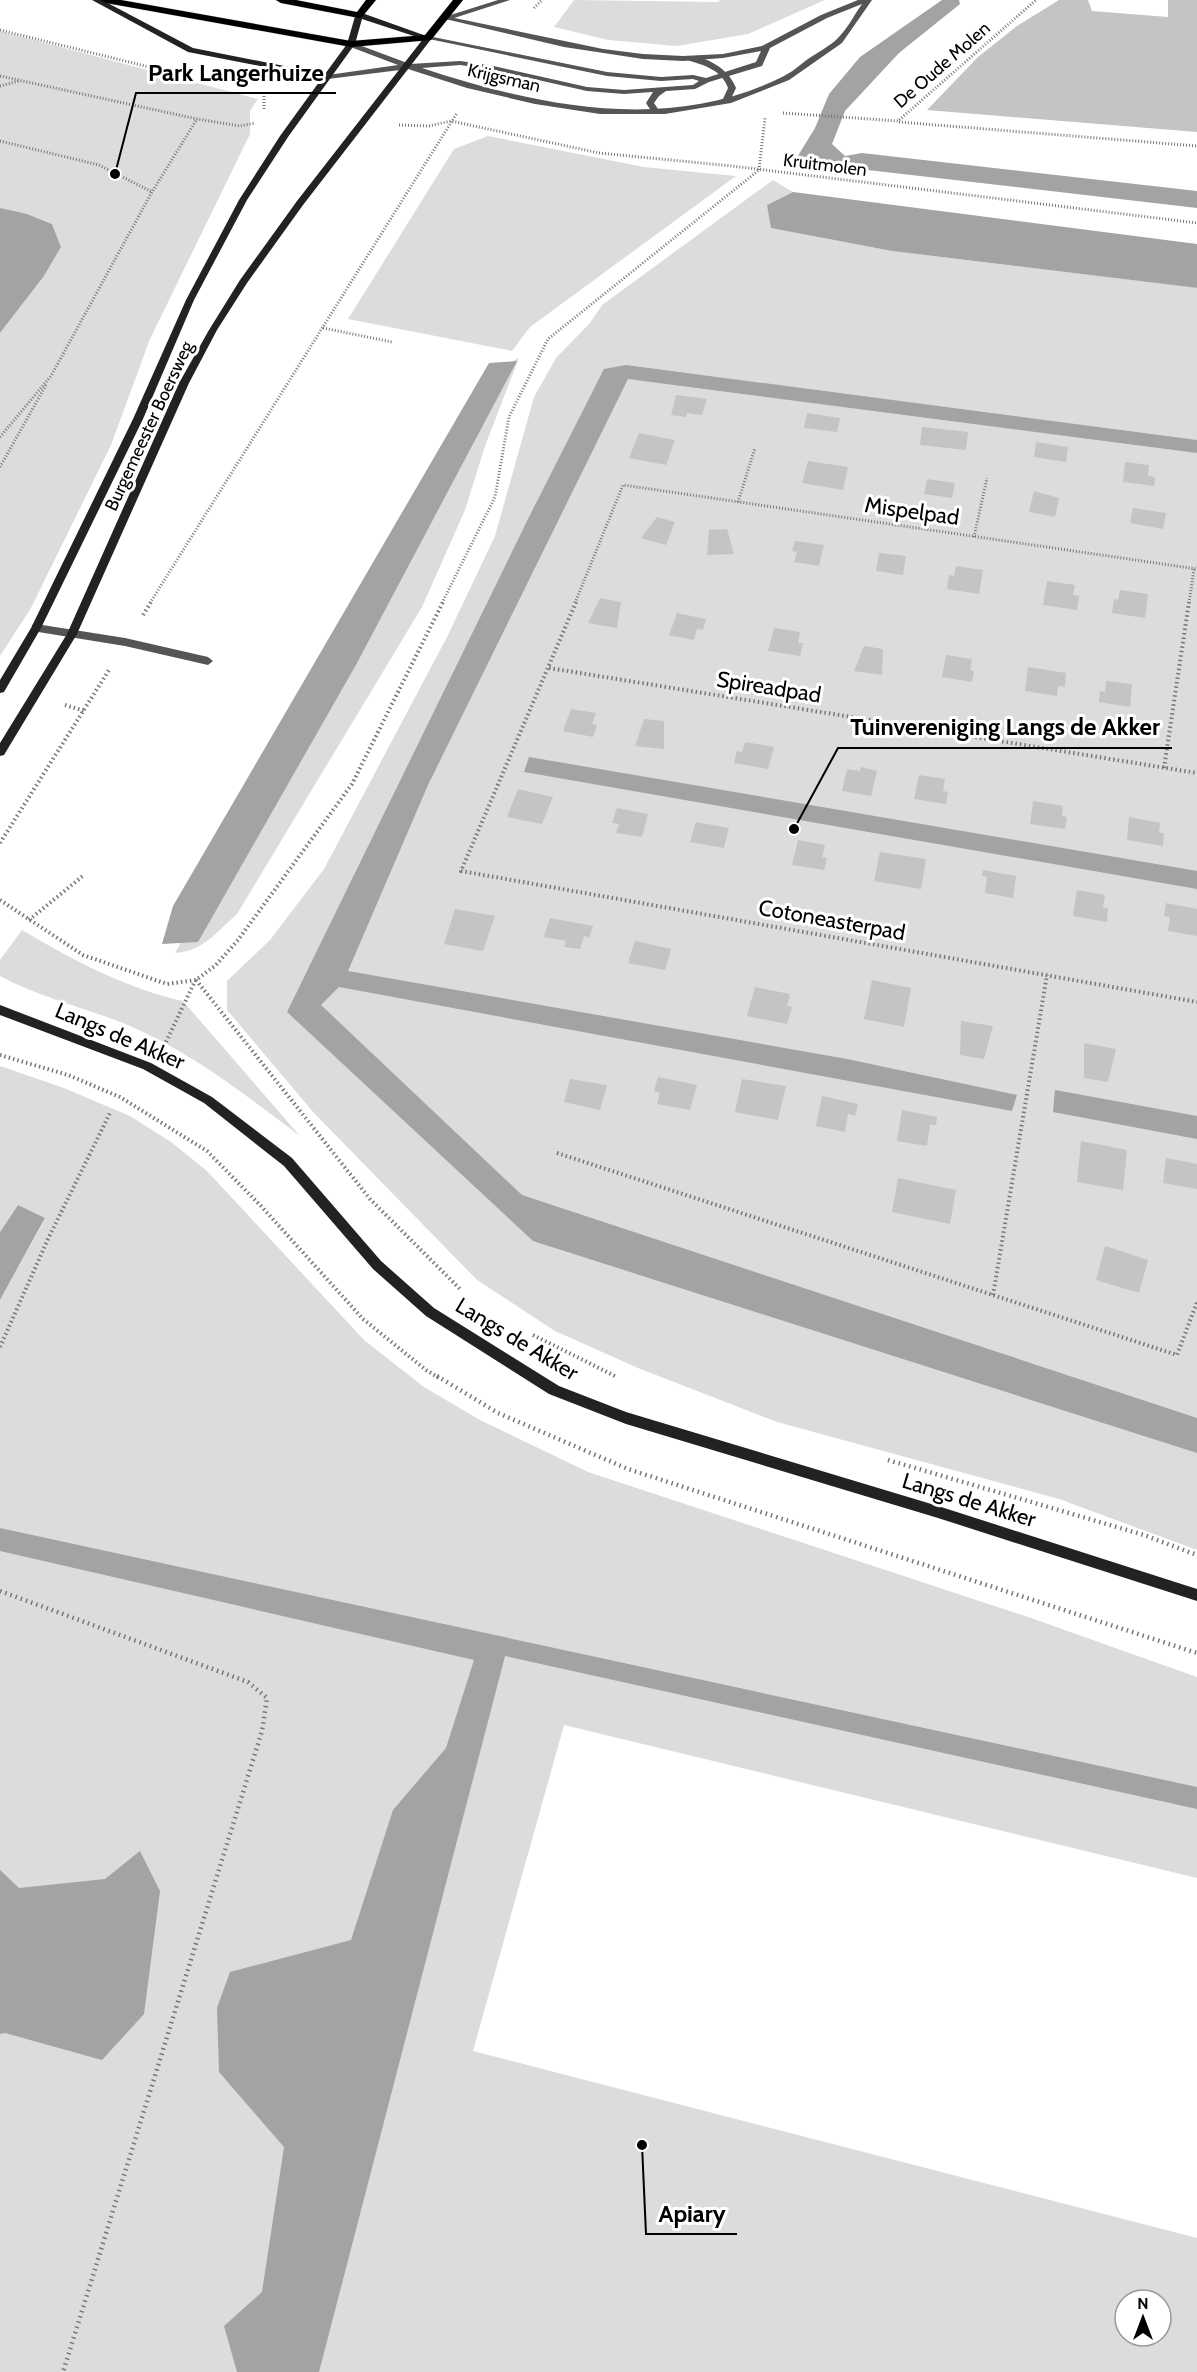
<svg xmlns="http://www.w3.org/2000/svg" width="1197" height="2372" font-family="Cabin,sans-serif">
	<rect width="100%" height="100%" fill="#fff"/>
	<!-- green -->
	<g fill="#dcdcdc" fill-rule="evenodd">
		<polygon points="574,0 718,2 720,0 825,0 748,34 677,46 608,40 554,27"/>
		<polygon points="0,31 258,99 250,111 250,134 150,339 111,445 31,608 0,656 0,333 44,276 61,247 52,224 27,214 0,225"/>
		<polygon points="488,136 644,167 736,176 530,327 512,351 348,319 454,149"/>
		<polygon points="773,180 793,192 767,205 772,228 892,251 1197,288 1197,1550 1059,1499 777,1422 638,1368 555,1331 477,1280 314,1113 227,1010 227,981 270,940 324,869 447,637 495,536 534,397 556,358 590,323 602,305"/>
		<path d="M519,358L485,446L465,510L422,607L237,914C216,932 204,951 175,953L505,365Z"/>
		<path d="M22,930C73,960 125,988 183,1001L300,1136C244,1094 189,1050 123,1023C82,1007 39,997 0,976V960Z"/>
		<path d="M0,1066L64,1088L130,1116L171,1142L207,1171L364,1340L424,1387L480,1420L588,1472L1031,1618L1197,1677V1878L564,1725L473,2051L1197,2238V2372H0V1300L45,1219L18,1205L0,1232ZM1125,2300H1161V2336H1125Z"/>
	</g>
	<!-- water -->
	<g fill="#a3a3a3">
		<polygon points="942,0 959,0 960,4 899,53 845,111 832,144 845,156 862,153 1197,191 1197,208 859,169 818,160 796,159 815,128 829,94 860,57"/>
		<polygon points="793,192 1197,244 1197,288 892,251 771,228 767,205"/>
		<polygon points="0,208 27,214 52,224 61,247 44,276 0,333"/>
		<polygon points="517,361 357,663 198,942 162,944 173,906 489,363"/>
		<polygon points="626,365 1197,440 1197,453 628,379 428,785 348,971 847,1059 1017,1095 1012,1111 339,987 321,1005 522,1195 1197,1418 1197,1453 533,1241 287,1012 530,515 604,369"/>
		<polygon points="529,757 1197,871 1197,889 524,772"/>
		<polygon points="1055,1090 1197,1116 1197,1139 1053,1112"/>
		<polygon points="18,1205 45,1218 0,1300 0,1232"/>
		<polygon points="0,1528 1197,1787 1197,1809 505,1656 319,2372 237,2372 224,2326 262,2292 284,2147 219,2072 217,2008 230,1972 351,1940 393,1810 446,1748 474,1660 0,1551"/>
		<polygon points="140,1851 160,1891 144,2014 102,2060 5,2033 0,2034 0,1870 19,1888 105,1879"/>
	</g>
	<!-- building -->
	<g fill="#c4c4c4">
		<polygon points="1059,0 1088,0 1092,11 1168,17 1168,0 1197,0 1197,132 927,110 978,57 1017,26"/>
		<polygon points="676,395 707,399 702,415 687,413 686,417 671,415"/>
		<polygon points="807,413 840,418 837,432 804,428"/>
		<polygon points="922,427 968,432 966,450 920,445"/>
		<polygon points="639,433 675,440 666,465 629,458"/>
		<polygon points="1036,442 1068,447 1066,462 1034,457"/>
		<polygon points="808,461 848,467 843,490 802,483"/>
		<polygon points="1125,462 1149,465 1148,476 1155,477 1154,486 1123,482"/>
		<polygon points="927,479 955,483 952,498 924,494"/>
		<polygon points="1034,491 1059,498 1055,517 1029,512"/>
		<polygon points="1133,508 1166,513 1163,529 1130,523"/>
		<polygon points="657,517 675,522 666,545 641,538"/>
		<polygon points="727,529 734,554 707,555 709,530"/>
		<polygon points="795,541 824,545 819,566 794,562 797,552 792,551"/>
		<polygon points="879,553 906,556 903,575 876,571"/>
		<polygon points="956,566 983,570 979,594 947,589 949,575 954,576"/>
		<polygon points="1047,581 1075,585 1073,595 1079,596 1077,610 1043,605"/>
		<polygon points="1120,590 1148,594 1145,618 1112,613 1114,599 1118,600"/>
		<polygon points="600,598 621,602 617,628 588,623"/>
		<polygon points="677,613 706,619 703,630 697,629 694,640 669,635"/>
		<polygon points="774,628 800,632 798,643 803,643 800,656 768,651"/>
		<polygon points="864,646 883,649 882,675 854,671"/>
		<polygon points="946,655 972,659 970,670 974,671 972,682 942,677"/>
		<polygon points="1028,667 1066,673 1065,687 1058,686 1057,696 1025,691"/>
		<polygon points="1106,681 1132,684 1130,707 1099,702 1100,691 1105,692"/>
		<polygon points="571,709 596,713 592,724 597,725 593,737 563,731"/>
		<polygon points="644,719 664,721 664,749 635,746"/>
		<polygon points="745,742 774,747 768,769 734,763 737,751 742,752"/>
		<polygon points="861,767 877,771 871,796 842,791 847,769 860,771"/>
		<polygon points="919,775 945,779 943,791 948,792 946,804 914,799"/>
		<polygon points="518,789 553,797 542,824 507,817"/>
		<polygon points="1033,801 1063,806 1062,816 1067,817 1065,829 1030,824"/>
		<polygon points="617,808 648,814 642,837 616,833 619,824 612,823"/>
		<polygon points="1129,817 1160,823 1159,833 1164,833 1163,846 1127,840"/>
		<polygon points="696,822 729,828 724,848 690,842"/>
		<polygon points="798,840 825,845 822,857 827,858 824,870 792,865"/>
		<polygon points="880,852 926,859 921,889 874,881"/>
		<polygon points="983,870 1016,876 1013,898 985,893 987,877 982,876"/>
		<polygon points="1077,890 1105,895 1103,908 1108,908 1107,922 1073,916"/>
		<polygon points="1166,903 1197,909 1197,936 1168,931 1170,917 1164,916"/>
		<polygon points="455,909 495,916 483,951 444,944"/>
		<polygon points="550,918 593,926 589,938 584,936 580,949 564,947 566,941 544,937"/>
		<polygon points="635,941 671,949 665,970 628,963"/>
		<polygon points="872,980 911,988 904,1027 864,1019"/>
		<polygon points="755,987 790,994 787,1006 792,1007 787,1024 747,1016"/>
		<polygon points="961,1021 993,1026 984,1059 960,1055"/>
		<polygon points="1084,1043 1116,1049 1108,1082 1084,1078"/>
		<polygon points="658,1077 697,1085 690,1110 657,1104 660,1093 654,1091"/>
		<polygon points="570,1079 607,1085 600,1110 564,1102"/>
		<polygon points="742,1079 786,1086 778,1120 735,1112"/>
		<polygon points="822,1096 858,1104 855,1116 848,1114 845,1132 816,1126"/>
		<polygon points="902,1110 937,1117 936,1125 930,1125 927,1146 897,1141"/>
		<polygon points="1081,1141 1127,1150 1123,1190 1077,1182"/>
		<polygon points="1166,1158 1197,1164 1197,1189 1163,1183"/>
		<polygon points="898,1178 956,1190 950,1224 892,1212"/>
		<polygon points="1105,1246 1148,1260 1139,1293 1096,1280"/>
	</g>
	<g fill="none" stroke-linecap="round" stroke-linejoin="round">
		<defs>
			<g id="primary">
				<polygon points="101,0 121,0 351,41 425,35 453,0 463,0 431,40 351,47 106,3"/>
				<polygon points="276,0 296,0 357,12 366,0 376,0 362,17 359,18 281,3"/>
			</g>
		</defs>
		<!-- primary casing -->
		<use href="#primary" stroke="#dbdbdb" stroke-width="1"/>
		<!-- path-far2 -->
		<g stroke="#777" stroke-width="3" stroke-dasharray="1 2" stroke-linecap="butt">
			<polyline points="534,8 542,0"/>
			<polyline points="0,30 161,70"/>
			<polyline points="0,76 197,119 240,126 255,123"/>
			<polyline points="0,86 19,81"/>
			<polyline points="264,96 264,111"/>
			<polyline points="783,113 898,121 1036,0"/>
			<polyline points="899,122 1197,146"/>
			<polyline points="399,125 429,126 451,121 599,153 732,166 1197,223"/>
			<polyline points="0,141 99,165 152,192"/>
			<polyline points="759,170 765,118"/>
			<polyline points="323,328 392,342"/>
			<polyline points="0,437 51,376 152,192 197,119"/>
			<polyline points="0,467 46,385"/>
			<polyline points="738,502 755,448"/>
			<polyline points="974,537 987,478"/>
			<polyline points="150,603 457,113"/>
			<polyline points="442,603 495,497 509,417 548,339 759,170"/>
			<polyline points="575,603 623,485 1197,569"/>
			<polyline points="1189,603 1194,569"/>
		</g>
		<!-- path-far1 -->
		<g stroke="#777" stroke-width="4" stroke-dasharray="1.5 3" stroke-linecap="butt">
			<polyline points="576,602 461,871 1197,1002"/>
			<polyline points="143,615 151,602"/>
			<polyline points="549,668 1197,773"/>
			<polyline points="65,705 85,711"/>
			<polyline points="1164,768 1189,602"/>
			<polyline points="0,843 109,670"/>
			<polyline points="0,900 83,955 167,984 196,980 216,965 238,940 352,784 443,602"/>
			<polyline points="29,920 84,875"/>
			<polyline points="196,980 370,1199 461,1290"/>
			<polyline points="166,1042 195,981"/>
			<polyline points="0,1055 68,1075 120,1097 207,1151 261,1206 363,1319 426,1370 439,1378"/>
			<polyline points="557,1153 1177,1355 1197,1302"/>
			<polyline points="993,1295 1047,975"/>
			<polyline points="533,1335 617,1377"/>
			<polyline points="0,1347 48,1239 111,1111"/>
		</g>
		<!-- path -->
		<g stroke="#777" stroke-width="4.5" stroke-dasharray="1.5 4" stroke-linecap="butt">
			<polyline points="437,1376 498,1413 628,1469 1197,1653"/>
			<polyline points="888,1460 1144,1535 1197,1555"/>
			<polyline points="0,1591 248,1682 267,1698 262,1731 63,2372"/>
		</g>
		<!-- lane -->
		<g fill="#555" fill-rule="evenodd">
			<polygon points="498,0 510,0 448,20 441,18"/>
			<path d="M687,56C707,56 729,69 736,88L729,103L722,101L728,88C722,70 704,65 687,60Z"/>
			<polygon points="662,89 666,91 659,96 654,103 660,112 653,114 646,103 653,92"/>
			<polygon points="36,624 125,638 208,657 213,661 208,665 125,646 32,631 32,625"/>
		</g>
		<!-- street -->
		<path fill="#555" fill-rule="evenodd" d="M858,0H872L842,43L789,80L731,103L665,114H600L535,104L467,88L408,69L328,79L324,77L328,75L398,65L348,46V42H351L410,64L460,61L489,65L587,87L624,90L693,85L699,81L693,79L661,81L607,76L424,38L428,36L607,72L661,77L693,75L706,78L756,62L761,51L723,58L683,61L643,59L564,47L441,18L445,16L603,49L643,54L683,56L723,54L762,46L821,15ZM862,4C854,15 848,28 838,38C830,46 818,52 808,59C800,65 791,73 782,77C668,134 537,106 422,68L460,65L489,69L587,91L624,94L695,89L709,82L762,66L770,48L827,18Z"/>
		<!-- secondary -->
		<g fill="#222" fill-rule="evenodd">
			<polygon points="92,0 102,0 193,48 325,74 347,44 356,13 362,13 432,38 303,205 247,283 217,330 189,383 77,634 4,755 0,756 0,743 67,634 179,383 209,330 240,280 297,201 423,39 362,19 355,44 288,137 247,200 194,300 143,419 41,628 4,692 0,693 0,680 31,628 133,419 186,300 239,200 280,136 322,78 188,52"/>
			<polygon points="0,1005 151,1063 212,1097 292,1158 381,1261 434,1308 559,1386 626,1412 938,1506 1197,1589 1197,1601 938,1518 626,1424 549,1394 426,1316 373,1269 284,1166 204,1103 143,1069 0,1015"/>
		</g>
		<!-- primary -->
		<use href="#primary" fill="#000" fill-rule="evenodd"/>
	</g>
	<g text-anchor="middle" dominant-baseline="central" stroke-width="6" stroke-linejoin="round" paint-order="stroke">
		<!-- far-street labels -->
		<g font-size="18" fill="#000" stroke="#fff">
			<text transform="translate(942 65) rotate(-41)">De Oude Molen</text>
			<text transform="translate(504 78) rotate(13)">Krijgsman</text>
			<text transform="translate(825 165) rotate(7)">Kruitmolen</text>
			<text transform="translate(149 426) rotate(-65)">Burgemeester Boersweg</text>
		</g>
		<!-- street labels -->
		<g font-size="22" fill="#000" stroke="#fff">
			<text transform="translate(912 511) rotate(8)">Mispelpad</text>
			<text transform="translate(769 687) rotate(9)">Spireadpad</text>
			<text transform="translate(832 920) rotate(10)">Cotoneasterpad</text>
			<text transform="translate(120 1036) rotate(23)">Langs de Akker</text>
			<text transform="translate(517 1339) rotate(31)">Langs de Akker</text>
			<text transform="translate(969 1500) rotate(17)">Langs de Akker</text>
		</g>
	</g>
	<!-- callouts -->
	<path fill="none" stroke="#000" stroke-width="2" d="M115 174L136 93H336M794 829L838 748H1172M642 2145L646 2234H737"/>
	<g fill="#000" stroke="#fff" stroke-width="2">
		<circle cx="115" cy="174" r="6"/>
		<circle cx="794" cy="829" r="6"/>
		<circle cx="642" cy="2145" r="6"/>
	</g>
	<g font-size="24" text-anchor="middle" font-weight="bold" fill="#000" stroke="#fff" stroke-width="6" stroke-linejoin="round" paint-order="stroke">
		<text x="236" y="81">Park Langerhuize</text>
		<text x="1005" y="735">Tuinvereniging Langs de Akker</text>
		<text x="692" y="2222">Apiary</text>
	</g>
	<!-- north arrow -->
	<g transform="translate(1143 2318)"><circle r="28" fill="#ffffff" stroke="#999999" stroke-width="1.5"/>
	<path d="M0-4.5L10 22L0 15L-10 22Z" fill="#000000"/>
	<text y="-9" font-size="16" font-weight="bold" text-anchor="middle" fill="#000000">N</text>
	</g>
</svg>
